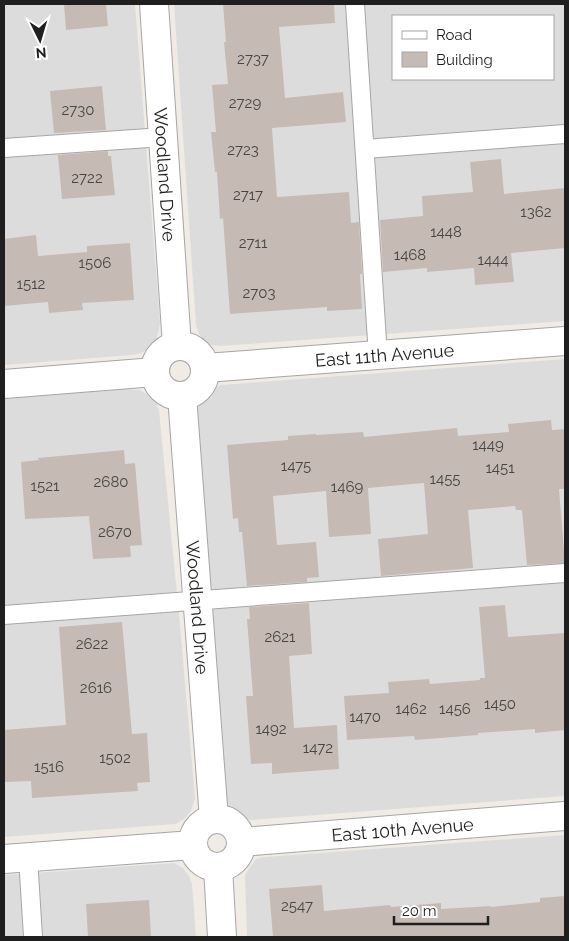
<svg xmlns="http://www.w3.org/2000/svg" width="569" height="941" font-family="Raleway,sans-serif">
	<rect width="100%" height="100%" fill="#f0ece5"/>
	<!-- residential -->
	<g fill="#dddcdc" fill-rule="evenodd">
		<polygon points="4,4 135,4 160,323 158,334 155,341 149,349 141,353 132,355 4,365"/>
		<path d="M174,4H565V321L221,346L211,345L204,340L199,334L196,325ZM393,16H553V79H393Z"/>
		<polygon points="565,359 565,796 252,820 241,818 233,812 226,802 197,417 198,407 202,399 210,391 221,385"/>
		<polygon points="128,389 139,390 153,397 159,410 180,625 195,798 191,811 184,819 176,824 4,837 4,398"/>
		<polygon points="565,835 565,937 247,937 245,875 250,867 256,859 265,857"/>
		<polygon points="174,863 183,868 189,876 192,884 196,937 4,937 4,875"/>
	</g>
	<!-- building -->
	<g fill="#c5bbb4">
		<polygon points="64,4 106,4 108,26 66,30"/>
		<polygon points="223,4 334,4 335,23 279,27 285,98 343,92 346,122 272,128 277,197 349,192 351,223 359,222 362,274 360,274 362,309 327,311 327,307 230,314 223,218 220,219 217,172 215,172 211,132 216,132 212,85 228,84 224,42 226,42"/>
		<polygon points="102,86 106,130 54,133 50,91"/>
		<polygon points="108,151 108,156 111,156 115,195 62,199 58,155"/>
		<polygon points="501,159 504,194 565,188 565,248 511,253 514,282 475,285 474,268 427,272 427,268 383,272 380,220 423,216 422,196 473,192 470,162"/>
		<polygon points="36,235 38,256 87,252 87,246 130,243 134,300 82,303 83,310 49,313 48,302 4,306 4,239"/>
		<polygon points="551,420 552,430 565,429 565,489 559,489 565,563 527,565 522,510 516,510 515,506 468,510 473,568 381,576 378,539 428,534 424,483 368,488 371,534 329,537 326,491 273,496 277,545 316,542 319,577 307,578 307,582 247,586 242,532 239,532 238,518 233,519 227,445 288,440 288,436 316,434 316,435 363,432 364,437 457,428 458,436 509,432 508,424"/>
		<polygon points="124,450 125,464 135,463 142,545 130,546 131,557 93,559 89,516 25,519 21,462 39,460 38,458"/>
		<polygon points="309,603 312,654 289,656 294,728 337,725 339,769 272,774 272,763 251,764 246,696 253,696 247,619 250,619 249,607"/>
		<polygon points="505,605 508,637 565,633 565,730 535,733 535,729 478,733 478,735 415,740 414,736 347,740 344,696 389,693 388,682 429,679 430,684 480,680 480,678 485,678 479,607"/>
		<polygon points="122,622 132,734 147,733 150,782 137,783 138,791 32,798 31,781 4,782 4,730 66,725 59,627"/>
		<polygon points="322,885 324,911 390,905 391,907 441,903 441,909 491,906 491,907 540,902 540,898 565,896 565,937 273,937 269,889"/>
		<polygon points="149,900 151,937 88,937 86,904"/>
	</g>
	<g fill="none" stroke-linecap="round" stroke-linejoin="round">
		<defs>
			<g id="service">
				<polyline points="355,4 378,356"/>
				<polyline points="4,148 163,137"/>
				<polyline points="365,149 565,134"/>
				<polyline points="4,615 565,573"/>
				<polyline points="28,857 33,937"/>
			</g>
			<g id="minor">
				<path id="s1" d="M154,4L177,346"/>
				<circle cx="180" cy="371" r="25"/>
				<path id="s2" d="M205,368L565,341"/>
				<polyline points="4,384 155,372"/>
				<path id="s3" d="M182,396L214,819"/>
				<circle cx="217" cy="843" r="24"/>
				<path id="s4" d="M241,842L565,816"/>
				<polyline points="4,859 193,845"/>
				<polyline points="218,867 222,937"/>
			</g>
		</defs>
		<!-- service casing -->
		<use href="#service" stroke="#a6a6a6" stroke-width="20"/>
		<!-- minor casing -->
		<use href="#minor" stroke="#a6a6a6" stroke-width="30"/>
		<!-- service -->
		<use href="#service" stroke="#fff" stroke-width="18"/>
		<!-- minor -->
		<use href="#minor" stroke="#fff" stroke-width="28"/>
	</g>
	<g text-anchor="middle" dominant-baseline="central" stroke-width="4" stroke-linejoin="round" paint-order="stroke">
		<!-- number labels -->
		<g font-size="15" fill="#484644">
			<text x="253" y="59">2737</text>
			<text x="245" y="103">2729</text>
			<text x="78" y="110">2730</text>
			<text x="243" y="150">2723</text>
			<text x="87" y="178">2722</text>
			<text x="248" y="195">2717</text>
			<text x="536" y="212">1362</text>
			<text x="446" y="232">1448</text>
			<text x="253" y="243">2711</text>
			<text x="410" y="255">1468</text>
			<text x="493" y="260">1444</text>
			<text x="95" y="263">1506</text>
			<text x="31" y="284">1512</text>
			<text x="259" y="293">2703</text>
			<text x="488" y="445">1449</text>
			<text x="296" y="466">1475</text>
			<text x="500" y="468">1451</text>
			<text x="445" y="479">1455</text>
			<text x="111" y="482">2680</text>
			<text x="45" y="486">1521</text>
			<text x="347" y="487">1469</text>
			<text x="115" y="532">2670</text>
			<text x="280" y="637">2621</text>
			<text x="92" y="644">2622</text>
			<text x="96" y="688">2616</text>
			<text x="500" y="704">1450</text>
			<text x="411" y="709">1462</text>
			<text x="455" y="709">1456</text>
			<text x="365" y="717">1470</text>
			<text x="271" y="729">1492</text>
			<text x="318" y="748">1472</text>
			<text x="115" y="758">1502</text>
			<text x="49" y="767">1516</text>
			<text x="297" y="906">2547</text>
		</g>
		<!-- street labels -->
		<g font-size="18" fill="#1f1f1f" stroke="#fff">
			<text stroke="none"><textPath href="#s1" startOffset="171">Woodland Drive</textPath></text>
			<text stroke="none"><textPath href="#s2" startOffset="180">East 11th Avenue</textPath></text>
			<text stroke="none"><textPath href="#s3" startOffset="212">Woodland Drive</textPath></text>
			<text stroke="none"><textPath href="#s4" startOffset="162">East 10th Avenue</textPath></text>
		</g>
	</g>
	<!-- border -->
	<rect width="569" height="941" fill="none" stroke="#1f1f1f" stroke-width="10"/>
	<!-- legend -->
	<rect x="392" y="15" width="162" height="65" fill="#ffffff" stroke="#a5a5a5"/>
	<rect x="402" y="31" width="25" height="8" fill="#ffffff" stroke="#a5a5a5"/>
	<text x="436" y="40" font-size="15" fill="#1f1f1f">Road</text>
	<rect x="402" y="52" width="25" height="15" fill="#c5bbb4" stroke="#a5a5a5"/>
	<text x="436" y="65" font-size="15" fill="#1f1f1f">Building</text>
	<!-- north arrow -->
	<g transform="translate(40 40) rotate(175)" stroke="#ffffff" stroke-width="4" paint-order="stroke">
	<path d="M0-4L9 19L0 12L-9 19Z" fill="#1f1f1f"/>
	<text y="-8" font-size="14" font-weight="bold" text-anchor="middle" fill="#1f1f1f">N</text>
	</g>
	<!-- scale -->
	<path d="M394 916v8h94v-8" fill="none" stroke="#1f1f1f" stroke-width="2.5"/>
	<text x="402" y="916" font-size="15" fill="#1f1f1f" stroke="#ffffff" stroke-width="4" paint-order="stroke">20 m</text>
</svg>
